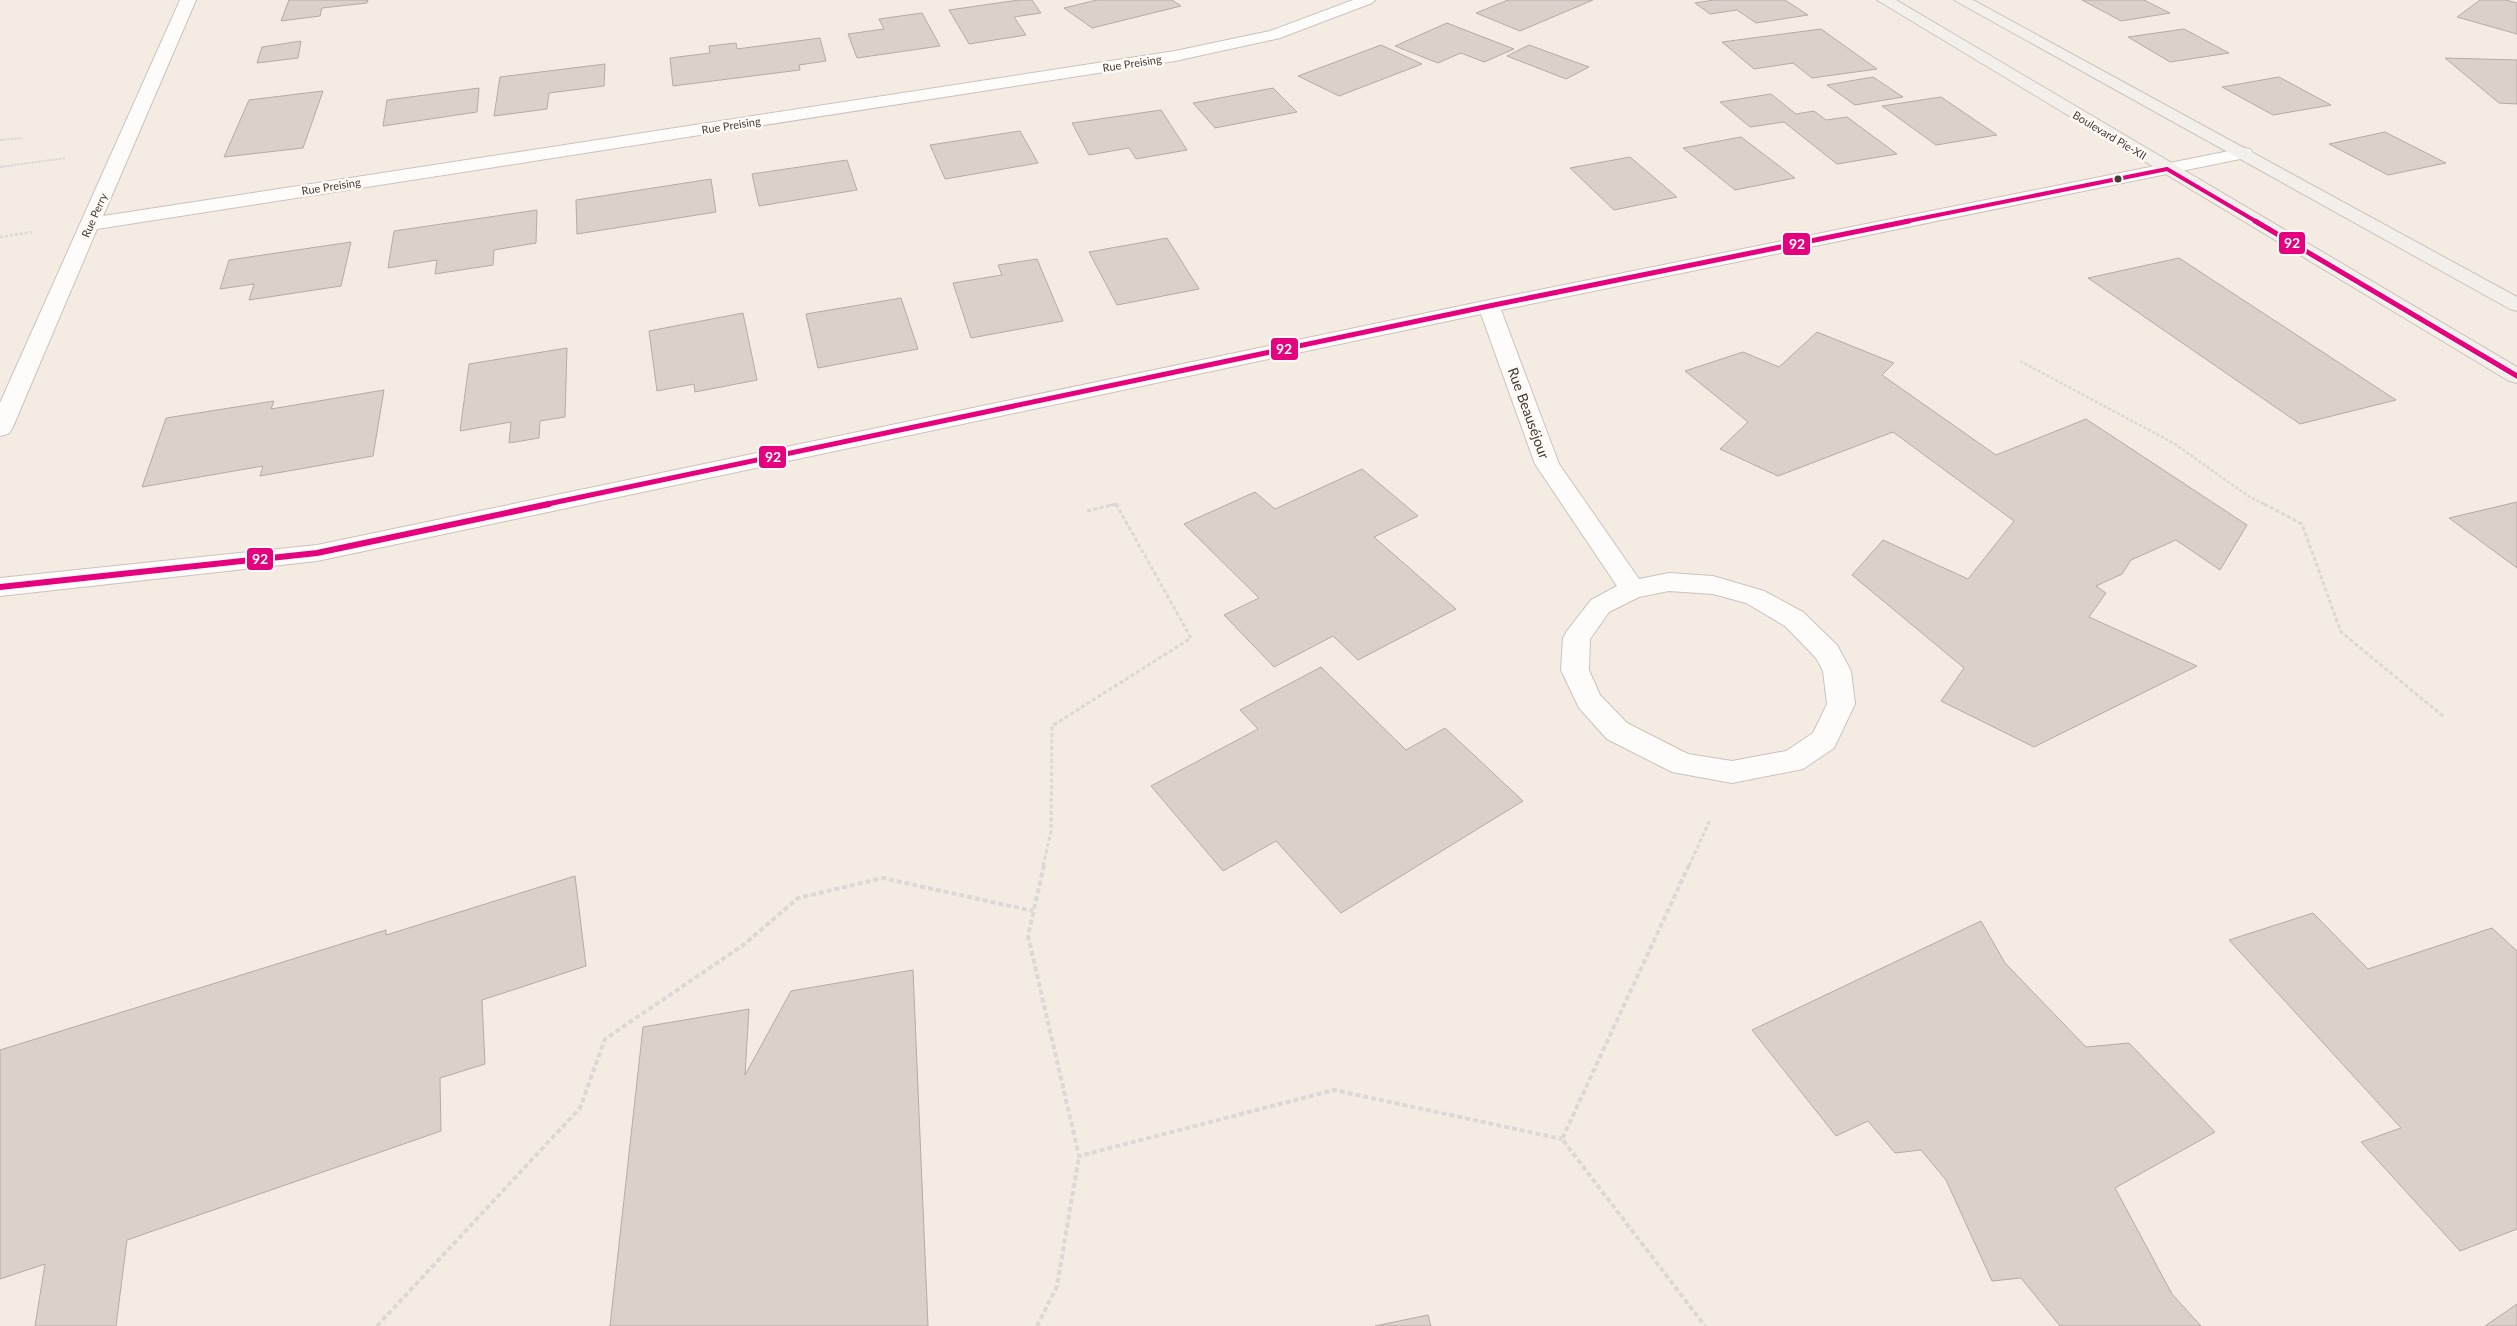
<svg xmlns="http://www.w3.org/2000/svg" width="2517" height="1326" font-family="Lato,sans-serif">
	<rect width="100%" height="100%" fill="#f4ebe3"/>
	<!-- building -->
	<g fill="#d9d1ca" stroke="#b4aca5">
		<polygon points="289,0 368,0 367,3 322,8 320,16 281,21"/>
		<polygon points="1019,0 1032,0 1041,13 1014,17 1026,35 969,44 949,10"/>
		<polygon points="1097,0 1172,0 1181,6 1092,28 1064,8"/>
		<polygon points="1508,0 1593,0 1520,31 1476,13"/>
		<polygon points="1714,0 1785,0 1808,15 1756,23 1737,10 1710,14 1695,3"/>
		<polygon points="2082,0 2144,0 2170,13 2121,21"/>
		<polygon points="2480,0 2506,0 2517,3 2517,34 2457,17"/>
		<polygon points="922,13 940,46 857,58 848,34 884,29 879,19"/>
		<polygon points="1447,23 1514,49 1484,62 1461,53 1438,63 1395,46"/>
		<polygon points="1821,29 1877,69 1812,78 1793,63 1754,69 1722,42"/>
		<polygon points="2184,29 2229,53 2170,62 2128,37"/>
		<polygon points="820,38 826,61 799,65 800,70 673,86 670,58 710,53 709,46 736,43 737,49"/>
		<polygon points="301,41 298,58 257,63 262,47"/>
		<polygon points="1381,45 1422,64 1339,96 1298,76"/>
		<polygon points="1529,45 1589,67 1566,79 1507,56"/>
		<polygon points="2445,58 2517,60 2517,104 2499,103"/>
		<polygon points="605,64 604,86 549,93 547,109 494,116 500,77"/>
		<polygon points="1873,77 1903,97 1855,105 1827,85"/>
		<polygon points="2279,77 2331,105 2273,115 2222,87"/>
		<polygon points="479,88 477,112 383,126 387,100"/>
		<polygon points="1273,88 1297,112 1215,128 1193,103"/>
		<polygon points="323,91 303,148 224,157 249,100"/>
		<polygon points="1771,94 1796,114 1814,111 1826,120 1847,117 1897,154 1837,164 1784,122 1750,127 1720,102"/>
		<polygon points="1941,97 1997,135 1936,145 1882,106"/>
		<polygon points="1161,110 1187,150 1136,159 1129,148 1089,155 1072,123"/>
		<polygon points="1020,131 1038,163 945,179 930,145"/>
		<polygon points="2385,132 2446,163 2388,175 2329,144"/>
		<polygon points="1741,137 1795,178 1735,190 1683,148"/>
		<polygon points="1630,157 1677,197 1614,210 1570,168"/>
		<polygon points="847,160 857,190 759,206 752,174"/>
		<polygon points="711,179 716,212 577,234 576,200"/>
		<polygon points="537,210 536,243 494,250 493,265 435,274 437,260 388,268 394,231"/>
		<polygon points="1167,238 1199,289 1117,305 1089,252"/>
		<polygon points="351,242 341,286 249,300 254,284 220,289 229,260"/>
		<polygon points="2179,258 2396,400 2300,424 2088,278"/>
		<polygon points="1037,259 1063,321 971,338 953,283 1002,275 998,265"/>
		<polygon points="901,298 918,349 818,368 806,314"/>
		<polygon points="743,313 757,380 695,392 694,384 657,391 649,331"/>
		<polygon points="1817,332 1894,363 1882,375 1996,455 2086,419 2247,525 2220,570 2176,540 2131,560 2122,574 2096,586 2106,593 2089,617 2197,666 2034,747 1941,701 1964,668 1852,575 1883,540 1968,579 2014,521 1893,432 1778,476 1720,449 1748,422 1685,371 1743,352 1779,367"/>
		<polygon points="567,348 565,417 540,421 539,438 509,443 511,422 460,431 469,364"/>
		<polygon points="384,390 373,456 260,476 263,466 142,487 166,418 274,401 271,409"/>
		<polygon points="1362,469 1418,516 1374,537 1456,609 1358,660 1333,636 1274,667 1224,615 1259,598 1184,524 1255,492 1275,509"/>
		<polygon points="2517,502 2517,568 2449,518"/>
		<polygon points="1321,667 1406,750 1445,728 1523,801 1341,913 1276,841 1223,871 1151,786 1258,729 1240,710"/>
		<polygon points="575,876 586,966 482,1000 485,1064 440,1078 441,1131 127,1240 116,1326 35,1326 45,1264 0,1279 0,1050 386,930 386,935"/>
		<polygon points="2313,913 2368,969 2492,928 2517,951 2517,1229 2460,1251 2361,1142 2401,1128 2229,940"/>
		<polygon points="1981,921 2005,963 2086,1047 2129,1043 2215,1132 2115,1188 2172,1294 2201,1326 2060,1326 2021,1278 1992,1281 1946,1180 1921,1150 1895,1153 1868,1121 1836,1136 1752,1030"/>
		<polygon points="913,970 928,1326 610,1326 643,1027 749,1009 745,1075 791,991"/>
		<polygon points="2517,1304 2517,1326 2485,1326"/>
		<polygon points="1428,1315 1431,1326 1375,1326"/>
	</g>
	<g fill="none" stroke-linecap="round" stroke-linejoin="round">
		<defs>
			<g id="street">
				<polygon points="180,0 196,0 103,216 1175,51 1270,31 1353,0 1375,0 1372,3 1280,38 1175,61 97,229 12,429 8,434 0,436 0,403"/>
				<path d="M2244,148L2250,149L2253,153L2250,157L1501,310L1559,464L1639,579L1669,573L1713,576L1764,591L1803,612L1837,645L1851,671L1855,704L1834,748L1803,769L1732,783L1672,772L1607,739L1579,708L1561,670L1563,638L1567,631L1591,600L1617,586L1535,464L1481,314L317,561L0,596V578L317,545L1489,300ZM1669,591L1713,594L1746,603L1785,626L1816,658L1823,671L1827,704L1813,733L1786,751L1732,761L1688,754L1627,723L1600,695L1589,670L1590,639L1609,612L1639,597Z"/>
			</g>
			<g id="secondary">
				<polygon points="1877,0 1896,0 2517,367 2517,383 2509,381"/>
				<polygon points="1954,0 1973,0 2517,297 2517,311 2510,309"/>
			</g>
		</defs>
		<!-- street casing -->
		<use href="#street" stroke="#cbc3bc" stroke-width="2"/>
		<!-- secondary casing -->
		<use href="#secondary" stroke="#cbc3bc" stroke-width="2"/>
		<!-- path-far3 -->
		<g stroke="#dbd8d5" stroke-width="2" stroke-dasharray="2.5 1" stroke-linecap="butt">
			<polyline points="0,140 22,138"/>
			<polyline points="0,167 66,158"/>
		</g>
		<!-- path-far2 -->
		<g stroke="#dbd8d5" stroke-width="2.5" stroke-dasharray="3 2" stroke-linecap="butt">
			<polyline points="0,237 32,232"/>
			<polyline points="2020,361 2175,444 2248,496 2266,505"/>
			<polyline points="1110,505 1117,505"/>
		</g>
		<!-- path-far1 -->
		<g stroke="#dbd8d5" stroke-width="3" stroke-dasharray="4 2.5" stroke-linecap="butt">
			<polyline points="2264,504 2302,524 2341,632 2444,717"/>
			<polyline points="1087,511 1116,504"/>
			<polyline points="1043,866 1051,831 1052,726 1191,638 1116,504"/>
			<polyline points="1689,866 1710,820"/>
		</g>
		<!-- path -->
		<g stroke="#dbd8d5" stroke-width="4" stroke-dasharray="5 3" stroke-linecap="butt">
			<polyline points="1044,865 1028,936 1079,1156 1334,1090 1562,1139"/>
			<polyline points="1689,865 1562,1139 1705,1326"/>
			<polyline points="377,1326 580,1108 605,1039 742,946 798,898 883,878 1033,911"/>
			<polyline points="1037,1326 1057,1286 1079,1156"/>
		</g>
		<!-- street -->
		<use href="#street" fill="#fdfcfb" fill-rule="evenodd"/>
		<!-- secondary -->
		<use href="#secondary" fill="#f3f0ec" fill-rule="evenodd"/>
		<defs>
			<polyline id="bus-1-far2" points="1903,222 2167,169 2257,222"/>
			<g id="bus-1-far1">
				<polyline points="2255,221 2517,376"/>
				<polyline points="543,505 1489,306 1909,221"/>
			</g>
			<polyline id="bus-1" points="0,587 317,553 549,504"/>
		</defs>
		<!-- bus-1-far2 casing -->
		<use href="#bus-1-far2" stroke="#fffaf6" stroke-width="6"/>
		<!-- bus-1-far1 casing -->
		<use href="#bus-1-far1" stroke="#fffaf6" stroke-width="8"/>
		<!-- bus-1 casing -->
		<use href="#bus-1" stroke="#fffaf6" stroke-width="10"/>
		<!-- bus-1-far2 -->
		<use href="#bus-1-far2" stroke="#e5007d" stroke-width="4"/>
		<!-- bus-1-far1 -->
		<use href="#bus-1-far1" stroke="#e5007d" stroke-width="5"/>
		<!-- bus-1 -->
		<use href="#bus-1" stroke="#e5007d" stroke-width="6"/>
	</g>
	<!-- markers -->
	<circle fill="#443b33" stroke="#fffaf6" stroke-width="2" cx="2118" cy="179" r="4.5"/>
	<g text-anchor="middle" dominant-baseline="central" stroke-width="5" stroke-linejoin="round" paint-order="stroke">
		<!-- far-street labels -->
		<g font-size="11" fill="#443b33" stroke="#fffaf6">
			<text transform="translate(1132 63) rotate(-9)">Rue Preising</text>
			<text transform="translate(731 125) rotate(-9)">Rue Preising</text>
			<text transform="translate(2110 135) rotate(31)">Boulevard Pie-XII</text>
			<text transform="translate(331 186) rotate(-9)">Rue Preising</text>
			<text transform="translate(94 215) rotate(-66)">Rue Perry</text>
		</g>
		<!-- street labels -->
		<g font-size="14" fill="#443b33" stroke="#fffaf6">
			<text transform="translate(1529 413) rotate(70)">Rue Beauséjour</text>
		</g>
	</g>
	<g stroke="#fffaf6" stroke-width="2">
		<rect x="2278" y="231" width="28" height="24" rx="5" fill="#e5007d"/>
		<rect x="1782" y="232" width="29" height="24" rx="5" fill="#e5007d"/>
		<rect x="1270" y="337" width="29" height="24" rx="5" fill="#e5007d"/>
		<rect x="758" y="445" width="29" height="24" rx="5" fill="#e5007d"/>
		<rect x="246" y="547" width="28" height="24" rx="5" fill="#e5007d"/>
	</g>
	<g font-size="14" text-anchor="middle" font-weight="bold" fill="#fff">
		<text x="2292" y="248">92</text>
		<text x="1797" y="249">92</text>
		<text x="1284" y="354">92</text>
		<text x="773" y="462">92</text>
		<text x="260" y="564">92</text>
	</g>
</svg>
